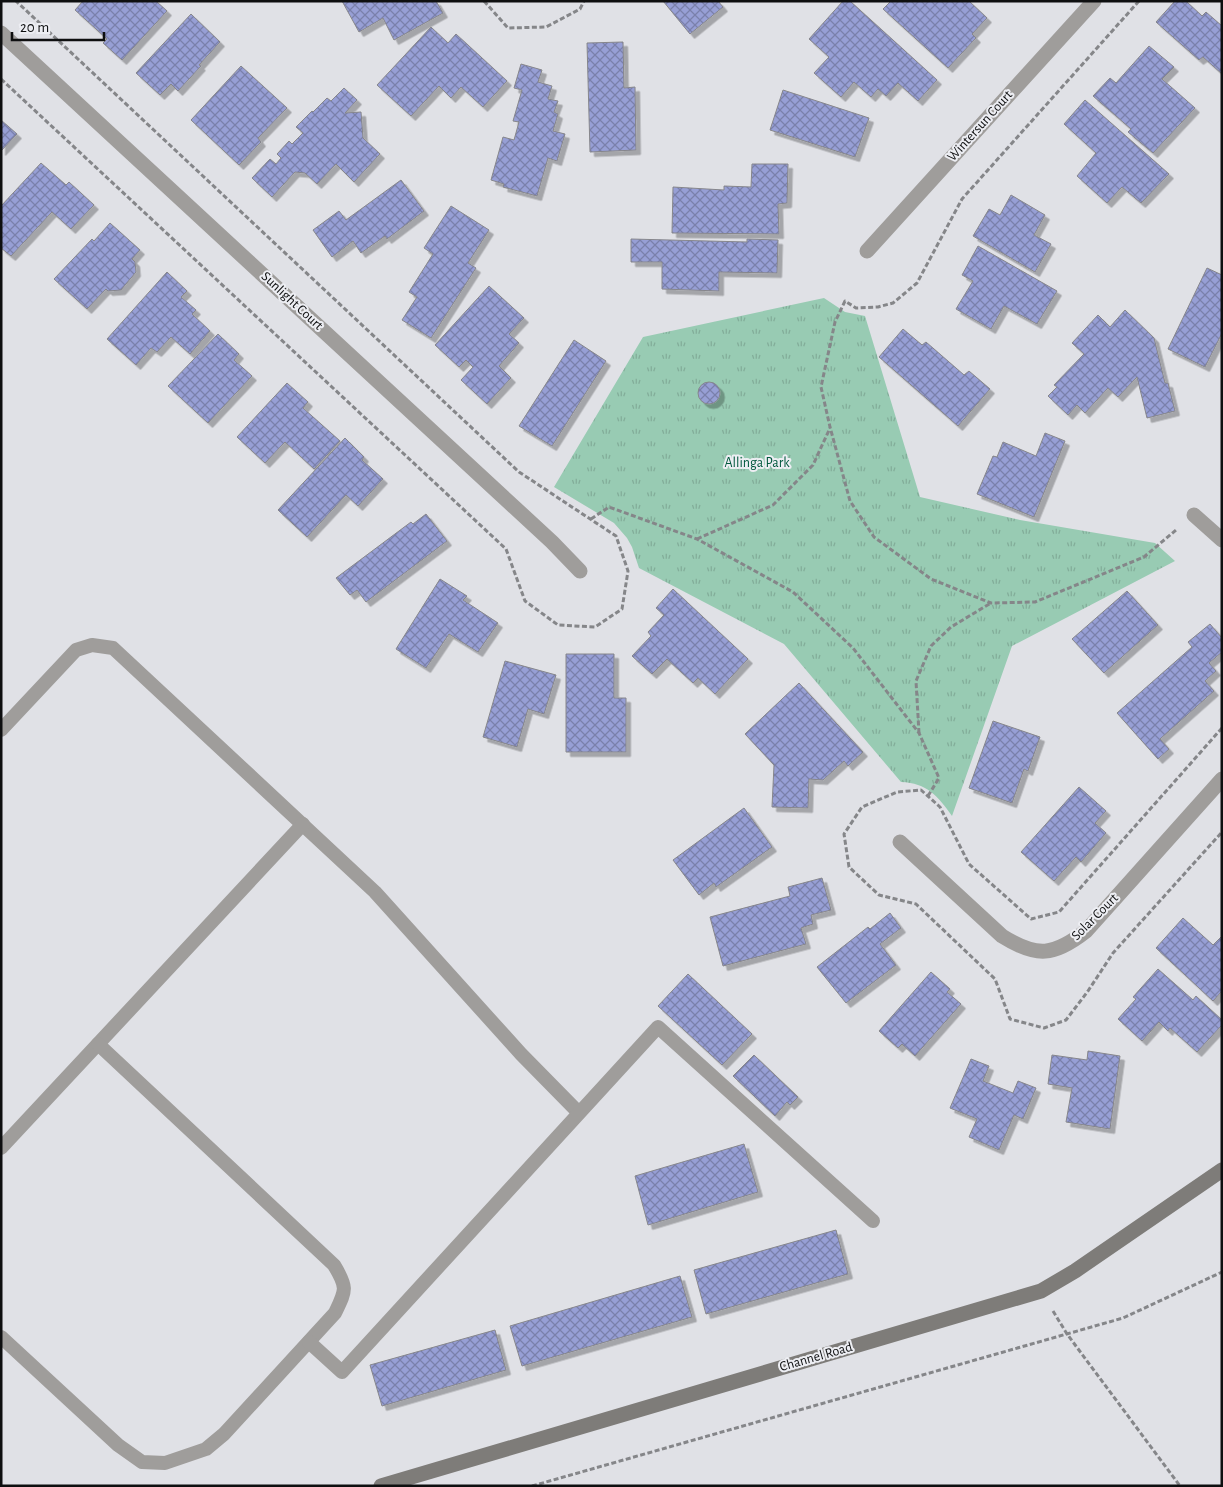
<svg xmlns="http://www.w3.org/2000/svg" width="1223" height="1487" font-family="'Alegreya Sans',sans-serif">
	<defs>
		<pattern id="park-tufts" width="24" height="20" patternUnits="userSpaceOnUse" patternTransform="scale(1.25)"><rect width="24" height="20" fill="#98cbb3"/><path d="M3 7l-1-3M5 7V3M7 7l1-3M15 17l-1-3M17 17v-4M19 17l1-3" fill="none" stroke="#82ad99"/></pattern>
		<pattern id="building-cross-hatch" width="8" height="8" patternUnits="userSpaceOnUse" patternTransform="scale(1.25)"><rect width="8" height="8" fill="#979fd5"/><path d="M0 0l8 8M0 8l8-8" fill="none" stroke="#7a80ab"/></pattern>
		<filter id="shadow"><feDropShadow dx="4.5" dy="4.5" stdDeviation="0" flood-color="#0004"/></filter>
	</defs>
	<rect width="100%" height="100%" fill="#e0e1e6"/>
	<!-- park -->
	<path fill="url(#park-tufts)" d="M824,298L845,312L865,316L920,497L1020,520L1155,543L1175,561L1012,646L952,816C938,796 927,783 901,782L784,644L639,568L632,547L627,538L614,523L554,487L643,337Z"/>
	<!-- building -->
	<g fill="url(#building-cross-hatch)" stroke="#86868b" filter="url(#shadow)">
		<polygon points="83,1 156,1 167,11 122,60 103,43 107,39 75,10"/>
		<polygon points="342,1 436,1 443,13 394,40 383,18 359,32"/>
		<polygon points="663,1 718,1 723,7 690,34"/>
		<polygon points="843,1 850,1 937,80 918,101 898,83 886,96 878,89 871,97 854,82 841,97 814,73 829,57 809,39"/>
		<polygon points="891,1 969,1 987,18 972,34 976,38 948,68 883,9"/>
		<polygon points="1175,1 1186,1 1202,16 1206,12 1222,26 1222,74 1203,57 1199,60 1156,22"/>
		<polygon points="191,14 220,42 199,65 201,66 178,91 171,84 160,95 136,73"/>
		<polygon points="431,27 448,43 456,34 507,81 483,107 461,87 451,98 439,86 411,116 377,85"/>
		<polygon points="623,42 624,88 635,87 636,150 590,152 587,43"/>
		<polygon points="1149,46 1174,67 1162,79 1195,108 1153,153 1128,132 1131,129 1093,96 1110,78 1116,83"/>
		<polygon points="521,64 542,70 538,82 552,86 548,99 558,101 554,112 558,114 553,131 565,134 557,161 548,158 537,196 503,187 504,184 491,180 503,137 514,140 519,122 513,121 522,90 514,88"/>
		<polygon points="241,66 287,108 258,138 261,142 239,165 191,120"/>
		<polygon points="344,88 357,100 345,113 361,112 363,138 380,154 354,182 336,164 317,184 305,173 295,172 272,197 252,178 270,159 276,164 281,158 277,154 289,141 292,144 303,133 296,127 312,111 313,112 327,98 331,101"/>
		<polygon points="783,90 869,118 855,157 770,130"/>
		<polygon points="1085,100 1169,174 1141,203 1122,187 1107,203 1077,176 1096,153 1064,124"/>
		<polygon points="1,120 17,134 1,151"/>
		<polygon points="41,163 66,185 69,182 94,205 71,229 52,212 11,256 1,248 1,206"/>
		<polygon points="752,164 788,164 787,203 778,204 779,234 672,233 673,187 724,190 724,186 751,187"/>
		<polygon points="401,180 424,211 387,239 385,236 361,253 353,241 332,257 313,230 339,211 346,220"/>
		<polygon points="1011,195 1045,215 1034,235 1051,244 1035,272 973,236 989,209 1000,215"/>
		<polygon points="451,206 489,230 468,263 476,268 431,338 402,320 417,297 409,292 433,254 424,248"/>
		<polygon points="110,223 140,250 132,259 135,262 136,272 121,290 108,291 106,289 87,309 54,279 92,239 94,241"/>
		<polygon points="631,239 747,242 747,239 778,240 777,273 719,272 719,291 662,289 662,262 631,262"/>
		<polygon points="978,246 1057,291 1037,324 1004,306 991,329 956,309 973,281 962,275"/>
		<polygon points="1207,268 1222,275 1222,333 1205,367 1168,349"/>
		<polygon points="167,272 187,291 181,297 196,310 192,314 210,331 190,354 171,337 157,352 151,348 136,365 107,339"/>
		<polygon points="489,286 524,318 509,334 519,343 499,366 511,378 487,404 461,380 473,367 466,360 459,367 435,345"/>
		<polygon points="1125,310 1154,338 1165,383 1168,383 1175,411 1147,418 1137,377 1118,397 1108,388 1085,413 1077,405 1068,415 1048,396 1057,387 1054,385 1084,354 1072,343 1098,315 1110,327"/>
		<polygon points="903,329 922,345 926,342 964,375 969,371 990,389 958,426 879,357"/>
		<polygon points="218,334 239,354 234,360 252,376 208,423 168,386"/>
		<polygon points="574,340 606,361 552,446 519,426"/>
		<circle cx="709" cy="393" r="11"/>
		<polygon points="287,383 308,402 303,408 340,441 314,469 285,442 265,463 237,437"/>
		<polygon points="1045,433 1065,441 1034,517 977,494 993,456 997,457 1003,442 1036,456"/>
		<polygon points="345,438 364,457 362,460 383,479 358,506 346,495 307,537 278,510"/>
		<polygon points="426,514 447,541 366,602 357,590 350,595 336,578 411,522 413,524"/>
		<polygon points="440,579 467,596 463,600 498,623 478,652 449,634 426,668 396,649"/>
		<polygon points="673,589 748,659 715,694 698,678 693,683 667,659 652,674 632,656 651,636 648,632 664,615 656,608"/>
		<polygon points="1127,591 1158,625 1104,673 1072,639"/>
		<polygon points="1210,624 1222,638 1222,652 1209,663 1216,671 1205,681 1214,691 1160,739 1169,749 1158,759 1117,713 1192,647 1188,642"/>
		<polygon points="566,654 614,654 614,698 626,698 626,752 566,752"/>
		<polygon points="505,661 556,675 544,714 528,709 517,747 483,737"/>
		<polygon points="799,683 863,752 848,766 844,761 823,780 809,779 808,808 772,807 774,765 745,734"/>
		<polygon points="993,721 1040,737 1028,771 1024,769 1012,803 969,788"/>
		<polygon points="1079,787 1106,811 1095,823 1106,833 1081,862 1076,857 1054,881 1021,852"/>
		<polygon points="744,808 772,847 716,887 714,883 699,895 673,860"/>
		<polygon points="822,878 831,910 811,915 813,924 801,928 806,944 723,966 710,917 790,896 788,887"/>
		<polygon points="890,913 901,928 880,944 896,965 846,1003 817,967 868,927 870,929"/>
		<polygon points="1183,918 1213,945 1221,937 1222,938 1222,991 1213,1001 1156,948"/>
		<polygon points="1158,969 1193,1000 1196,996 1222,1020 1222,1025 1197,1052 1170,1028 1168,1031 1159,1022 1142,1041 1118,1019 1136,999 1133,997"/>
		<polygon points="931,972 950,989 947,992 961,1004 915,1056 902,1044 898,1048 879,1031"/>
		<polygon points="688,974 752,1034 722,1065 658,1006"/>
		<polygon points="1088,1051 1120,1056 1110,1129 1066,1122 1072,1088 1048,1084 1052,1055 1087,1060"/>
		<polygon points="754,1055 798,1097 790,1105 787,1102 775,1116 733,1076"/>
		<polygon points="971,1059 989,1066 983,1081 1013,1093 1018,1081 1036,1088 1023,1119 1014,1115 999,1150 969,1137 977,1119 950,1108"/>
		<polygon points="744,1144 758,1192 648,1225 635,1176"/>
		<polygon points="836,1230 848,1274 706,1314 694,1270"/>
		<polygon points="680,1276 692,1317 522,1366 510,1326"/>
		<polygon points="495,1330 506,1370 382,1406 370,1365"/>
	</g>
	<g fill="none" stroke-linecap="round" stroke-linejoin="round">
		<!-- path -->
		<g stroke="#858689" stroke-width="3" stroke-dasharray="5 2.5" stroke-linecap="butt">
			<polyline points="484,1 508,28 546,27 580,9 584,1"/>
			<polyline points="1139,1 962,199 917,283 893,303 878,307 856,308 845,301 835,322 821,387 830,427 850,501 874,537 931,579 991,603 1035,602 1144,557 1176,530"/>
			<polyline points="1,79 506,549 525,601 558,625 595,627 622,609 628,571 616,536 519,472 16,1"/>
			<polyline points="591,519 609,507 697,539 793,592 853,648 919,733 939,778 928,796"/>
			<polyline points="697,539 773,505 813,465 830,428"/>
			<polyline points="1222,728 1059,912 1031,919 969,864 940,807 921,790 897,792 862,807 844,834 849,867 879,895 916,904 995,979 1010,1019 1044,1028 1066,1020 1088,991 1113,953 1222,832"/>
			<polyline points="919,733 916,681 931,646 951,627 991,603"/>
			<polyline points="1053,1311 1067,1334 1180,1486"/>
			<polyline points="532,1486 1123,1318 1222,1272"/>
		</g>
		<!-- lane -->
		<g stroke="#9f9d9b" stroke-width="14">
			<polyline points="1,730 76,650 92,645 113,648 375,892 521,1054 578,1112"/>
			<polyline points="1,1148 303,824"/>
			<path d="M1,1337L118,1445L142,1462L165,1463L206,1449L224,1434L335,1313C346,1290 348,1288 334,1265L98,1044"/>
			<polyline points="309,1342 342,1372 658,1027 873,1221"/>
		</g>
		<!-- street -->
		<g stroke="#9f9d9b" stroke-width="15">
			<polyline points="1,33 552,542 580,571"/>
			<polyline points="867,251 1094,1"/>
			<polyline points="1194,515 1222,540"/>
			<path d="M900,842L1002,936C1037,958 1054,956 1086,931L1222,779"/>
		</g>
		<!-- secondary -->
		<polyline stroke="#7e7c79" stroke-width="15" points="381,1486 1041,1291 1075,1271 1222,1170"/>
	</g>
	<g text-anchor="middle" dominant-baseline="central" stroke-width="4" stroke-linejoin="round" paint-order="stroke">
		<!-- street labels -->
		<g font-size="14" fill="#0e0f10" stroke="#edeef3">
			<text transform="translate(980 126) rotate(-48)">Wintersun Court</text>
			<text transform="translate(292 301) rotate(43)">Sunlight Court</text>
			<text transform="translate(1095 917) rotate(-45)">Solar Court</text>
			<text transform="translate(816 1357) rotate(-16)">Channel Road</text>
		</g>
		<!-- park labels -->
		<g font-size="14" fill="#00583d" stroke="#edeef3">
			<text x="757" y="463">Allinga Park</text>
		</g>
	</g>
	<!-- border -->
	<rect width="1223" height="1487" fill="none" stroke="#0e0f10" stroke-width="5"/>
	<!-- scale -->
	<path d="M12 32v8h92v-8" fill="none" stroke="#0e0f10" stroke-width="2.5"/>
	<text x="20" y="32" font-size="15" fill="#0e0f10" stroke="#edeef3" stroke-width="4" paint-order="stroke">20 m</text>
</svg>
